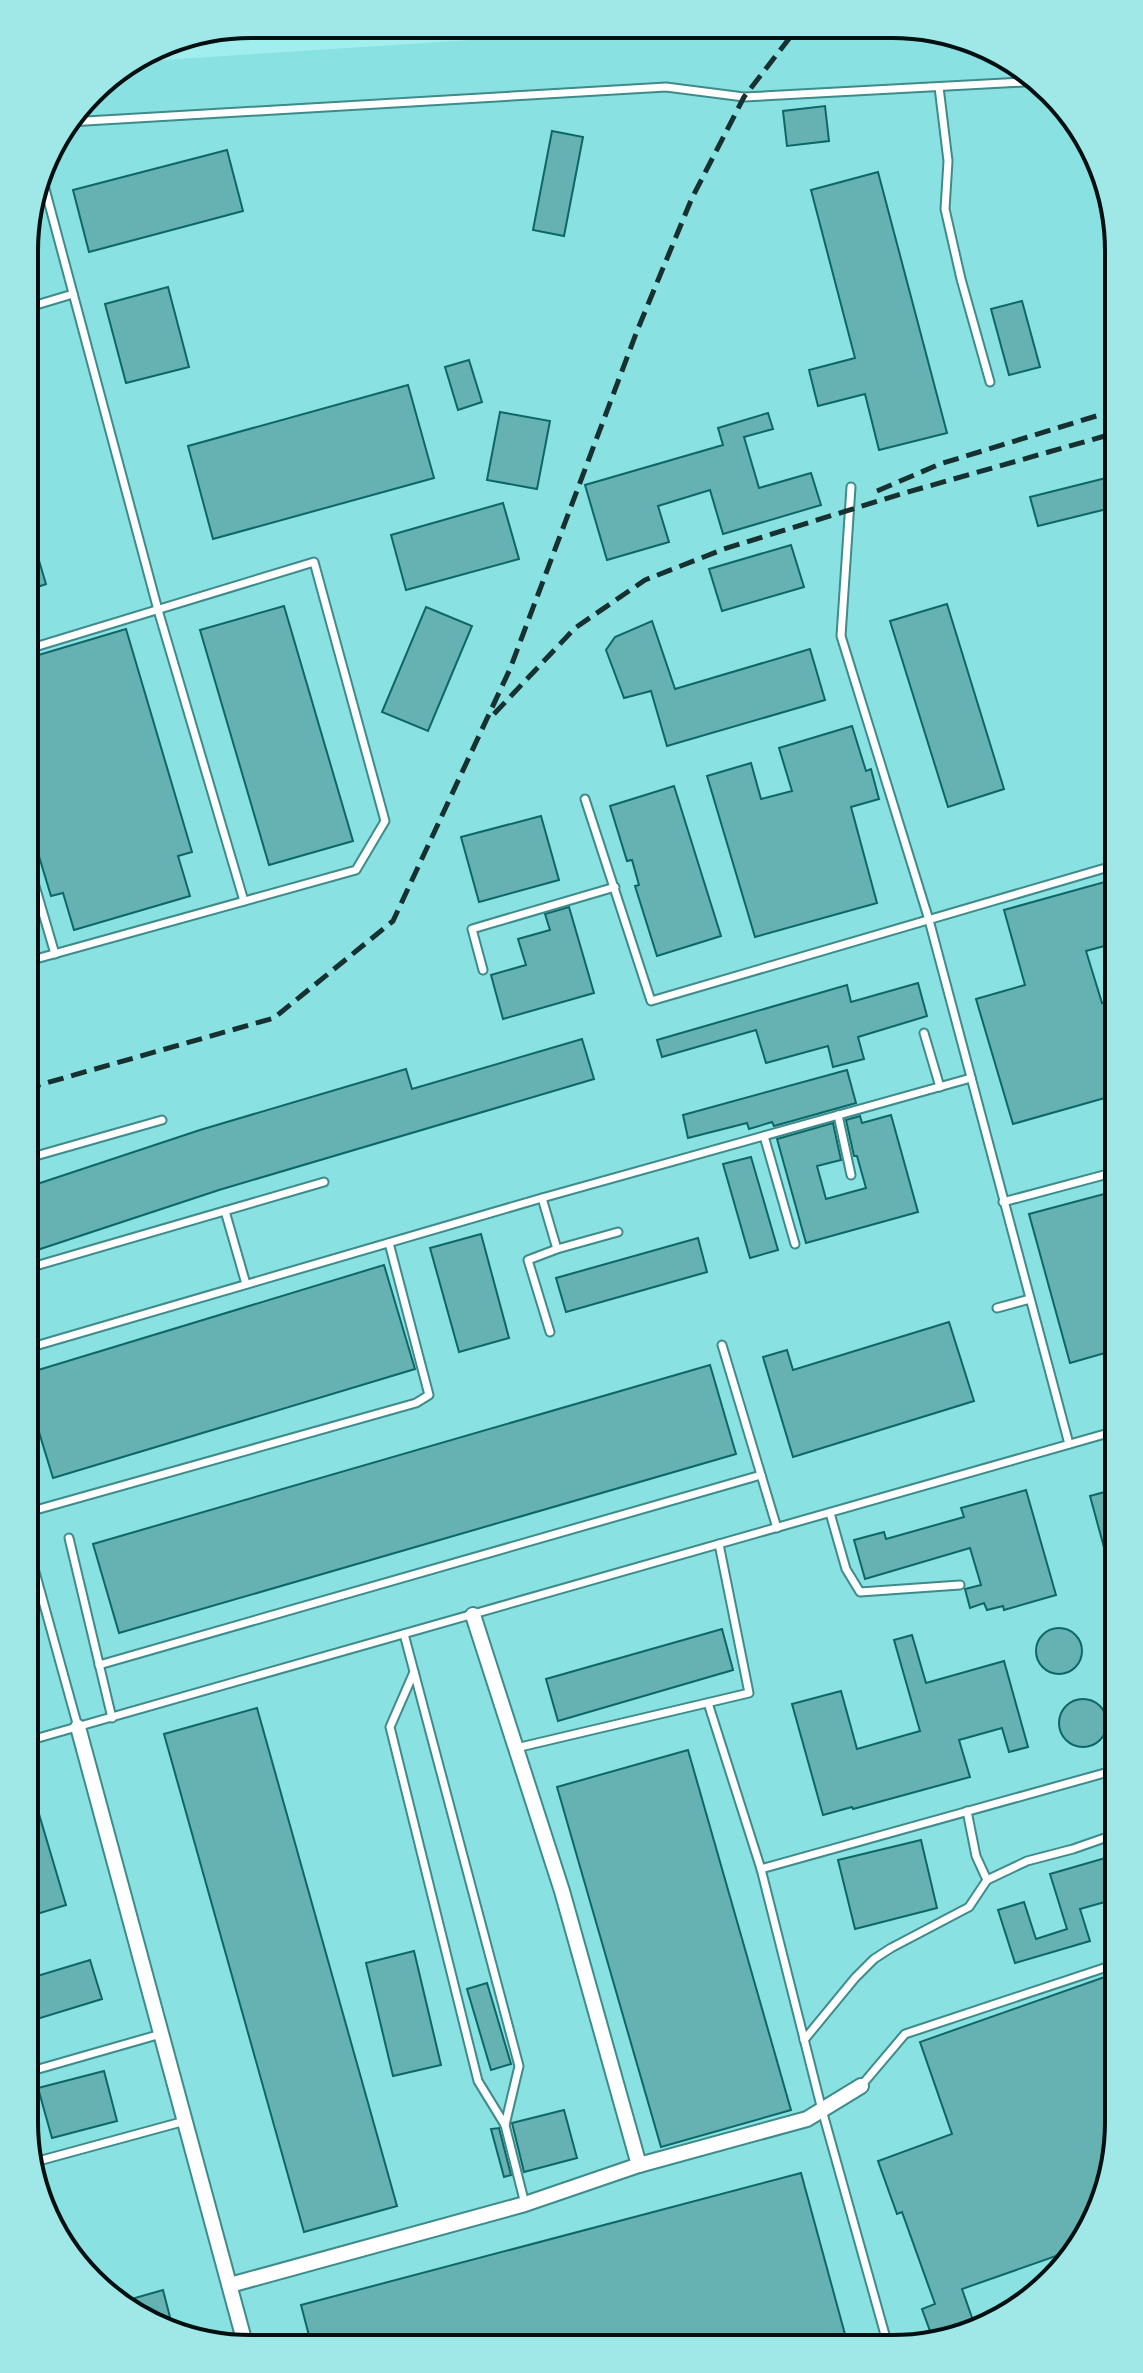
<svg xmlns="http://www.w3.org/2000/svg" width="1143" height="2373" viewBox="0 0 1143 2373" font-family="'Nunito Sans',sans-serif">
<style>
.built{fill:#89e1e1}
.building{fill:#66b2b2;stroke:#0e6767;stroke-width:2}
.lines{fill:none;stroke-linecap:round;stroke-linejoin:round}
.lane-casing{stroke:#3d8b8a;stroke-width:11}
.street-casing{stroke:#3d8b8a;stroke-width:18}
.lane{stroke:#fff;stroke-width:7}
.street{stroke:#fff;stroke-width:14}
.rail{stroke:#173030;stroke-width:5;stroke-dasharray:16 8;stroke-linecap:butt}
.rim{fill:none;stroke:#001010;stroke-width:4}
</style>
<rect width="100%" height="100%" fill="#a0eeed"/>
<polygon class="built" points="670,27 936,28 1041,80 1107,179 1119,251 1118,2137 1072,2260 964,2337 892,2349 221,2347 102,2293 36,2194 24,2122 26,222 48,150 101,81 131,62"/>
<g class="building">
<polygon points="825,106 829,141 787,146 783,111"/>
<polygon points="552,131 583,137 564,236 533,230"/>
<polygon points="227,150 243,211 89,252 73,190"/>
<polygon points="878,172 947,433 879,450 865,394 818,406 809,370 855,358 811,190"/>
<polygon points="168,287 189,367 126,383 105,304"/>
<polygon points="1022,301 1040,367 1009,375 991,309"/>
<polygon points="469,360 482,402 458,410 445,367"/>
<polygon points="408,385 434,478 213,539 188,446"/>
<polygon points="500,412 550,421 537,489 487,480"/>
<polygon points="768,413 773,429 744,437 759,488 811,473 821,505 723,534 710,490 658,506 669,542 607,560 585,485 723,445 718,428"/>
<polygon points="1114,476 1119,496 1119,506 1038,526 1030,497"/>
<polygon points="503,503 519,559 406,590 391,535"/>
<polygon points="29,527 46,584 26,591 26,528"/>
<polygon points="791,545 804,587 722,611 709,569"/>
<polygon points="947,604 1004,789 948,807 890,621"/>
<polygon points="284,606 353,841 269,865 200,630"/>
<polygon points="426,607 472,626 428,731 382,712"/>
<polygon points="652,621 675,689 810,649 825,700 667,746 651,691 624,698 606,650 615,637"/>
<polygon points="126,629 192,852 178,856 190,896 74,930 63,893 51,896 25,810 25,659"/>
<polygon points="852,726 866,771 871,769 879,799 851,807 877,903 755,937 707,776 751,763 761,799 792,791 779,748"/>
<polygon points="674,786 721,936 657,956 635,886 639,885 632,860 627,861 610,806"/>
<polygon points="541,816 559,880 479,902 461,837"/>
<polygon points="1119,878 1119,942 1086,951 1102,1003 1119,998 1119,1094 1013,1124 976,999 1025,985 1004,910"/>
<polygon points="569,907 594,993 503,1019 491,975 526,965 518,939 550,930 545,914"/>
<polygon points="918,983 927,1016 858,1037 864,1059 833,1067 828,1046 766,1063 756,1030 662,1057 657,1040 847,985 851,1002"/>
<polygon points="582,1039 594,1079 219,1190 25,1254 25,1188 200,1130 406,1069 412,1089"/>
<polygon points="847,1070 856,1103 774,1126 772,1122 749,1129 747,1123 688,1138 683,1115"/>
<polygon points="891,1115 918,1212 806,1243 777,1139 833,1123 841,1160 817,1166 826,1199 866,1188 857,1156 854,1156 846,1120 860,1116 862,1123"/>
<polygon points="751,1157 778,1250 750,1258 723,1164"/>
<polygon points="1119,1190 1119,1349 1070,1363 1029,1214"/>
<polygon points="481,1234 509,1338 459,1352 430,1248"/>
<polygon points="698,1238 707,1272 566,1312 556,1278"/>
<polygon points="384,1265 415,1369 53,1478 25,1386 25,1374"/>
<polygon points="949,1322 974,1401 793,1457 763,1357 787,1350 793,1370"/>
<polygon points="710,1365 736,1454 119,1633 93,1544"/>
<polygon points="1119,1488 1119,1583 1114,1584 1090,1496"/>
<polygon points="1026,1490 1056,1595 1004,1610 1003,1606 987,1610 984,1603 970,1608 965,1589 981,1585 970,1548 865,1579 854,1540 884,1532 886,1539 964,1517 961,1508"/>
<circle cx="1059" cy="1651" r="23"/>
<polygon points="722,1629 733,1670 558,1721 546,1679"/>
<polygon points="912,1635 926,1683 1004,1661 1028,1747 1009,1752 1002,1728 959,1740 970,1777 853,1809 852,1807 823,1815 792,1704 841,1691 857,1749 920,1731 894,1640"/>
<circle cx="1083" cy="1723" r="24"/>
<polygon points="257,1708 397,2206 304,2232 164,1734"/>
<polygon points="688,1750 791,2110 661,2147 557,1787"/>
<polygon points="24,1777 28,1777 66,1905 24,1918"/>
<polygon points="921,1840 937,1908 855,1929 838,1860"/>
<polygon points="1119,1854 1119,1898 1080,1909 1090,1941 1015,1963 998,1910 1024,1902 1036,1939 1067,1929 1050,1874"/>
<polygon points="414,1951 441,2065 393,2076 366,1963"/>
<polygon points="90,1960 102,1999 24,2023 24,1980"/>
<polygon points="1119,1972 1118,2137 1076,2249 962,2289 976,2329 964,2337 934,2342 922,2309 935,2304 902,2212 897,2214 878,2161 952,2134 920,2042"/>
<polygon points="487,1983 511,2064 491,2070 467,1989"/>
<polygon points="104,2071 117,2121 52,2138 38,2088"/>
<polygon points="564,2110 577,2158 524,2172 512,2123"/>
<polygon points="499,2128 511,2175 504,2177 491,2129"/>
<polygon points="801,2173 849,2349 312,2347 301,2305"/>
<polygon points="163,2290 172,2325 121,2302"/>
</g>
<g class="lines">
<g class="lane-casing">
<g id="lane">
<polyline points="939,87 948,161 945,209 961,279 990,382"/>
<polyline points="69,122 666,87 744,97 1042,81"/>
<polyline points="41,174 158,610 244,901"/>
<polyline points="26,308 73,294"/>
<polyline points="851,487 841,636 929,920 1069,1444"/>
<polyline points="585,799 651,1001 1119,864"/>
<polyline points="25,852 55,954"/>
<polyline points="25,962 356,870 385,821 314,562 25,650"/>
<polyline points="483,970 472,929 615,887"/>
<polyline points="924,1033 940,1087"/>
<polyline points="838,1115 851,1175"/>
<polyline points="764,1136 795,1244"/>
<polyline points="25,1159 162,1120"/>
<polyline points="542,1198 557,1249"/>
<polyline points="1003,1202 1119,1171"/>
<polyline points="225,1211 246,1284"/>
<polyline points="25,1269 324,1182"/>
<polyline points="997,1308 1030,1299"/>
<polyline points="550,1332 528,1260 557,1249 618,1232"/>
<polyline points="722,1345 777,1528"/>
<polyline points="25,1349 542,1198 971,1078"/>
<polyline points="25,1513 416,1403 429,1395 389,1243"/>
<polyline points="830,1513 846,1569 860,1592 960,1585"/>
<polyline points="25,1536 78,1727"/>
<polyline points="69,1538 112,1718"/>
<polyline points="404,1634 519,2066 505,2125"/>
<polyline points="1119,1637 1119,1636"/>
<polyline points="99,1665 761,1475"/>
<polyline points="414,1672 390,1727 478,2081 505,2125 525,2204"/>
<polyline points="708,1703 761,1869 822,2110 889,2349"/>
<polyline points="24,1742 1119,1430"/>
<polyline points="516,1748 749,1693 719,1544"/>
<polyline points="967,1811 976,1856 987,1880"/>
<polyline points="761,1869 1119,1769"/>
<polyline points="804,2040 855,1978 874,1959 891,1948 969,1907 987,1880 1027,1861 1073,1849 1116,1834"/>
<polyline points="28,2072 161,2034"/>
<polyline points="861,2086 905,2034 1119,1963"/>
<polyline points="31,2163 185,2121"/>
</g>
</g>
<g class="street-casing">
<g id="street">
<polyline points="473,1615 562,1891 639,2165"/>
<polyline points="78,1727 246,2347"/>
<polyline points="230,2285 525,2204 639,2165 807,2119 861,2086"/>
</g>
</g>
<use href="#lane" class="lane"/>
<use href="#street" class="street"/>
<g class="rail">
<polyline points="877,491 940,464 1119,409"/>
<polyline points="494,714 575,628 645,580 724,549 901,494 1119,432"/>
<polyline points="25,1089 274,1018 393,921 510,669 637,331 692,198 744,97 798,27"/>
</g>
</g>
<path d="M0 0H1143V2373H0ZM251 38H892A213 213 0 0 1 1105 251V2122A213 213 0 0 1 892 2335H251A213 213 0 0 1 38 2122V251A213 213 0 0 1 251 38Z" fill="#9fe8e7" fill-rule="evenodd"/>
<path class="rim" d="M251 38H892A213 213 0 0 1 1105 251V2122A213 213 0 0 1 892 2335H251A213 213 0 0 1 38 2122V251A213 213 0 0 1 251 38Z"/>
</svg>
